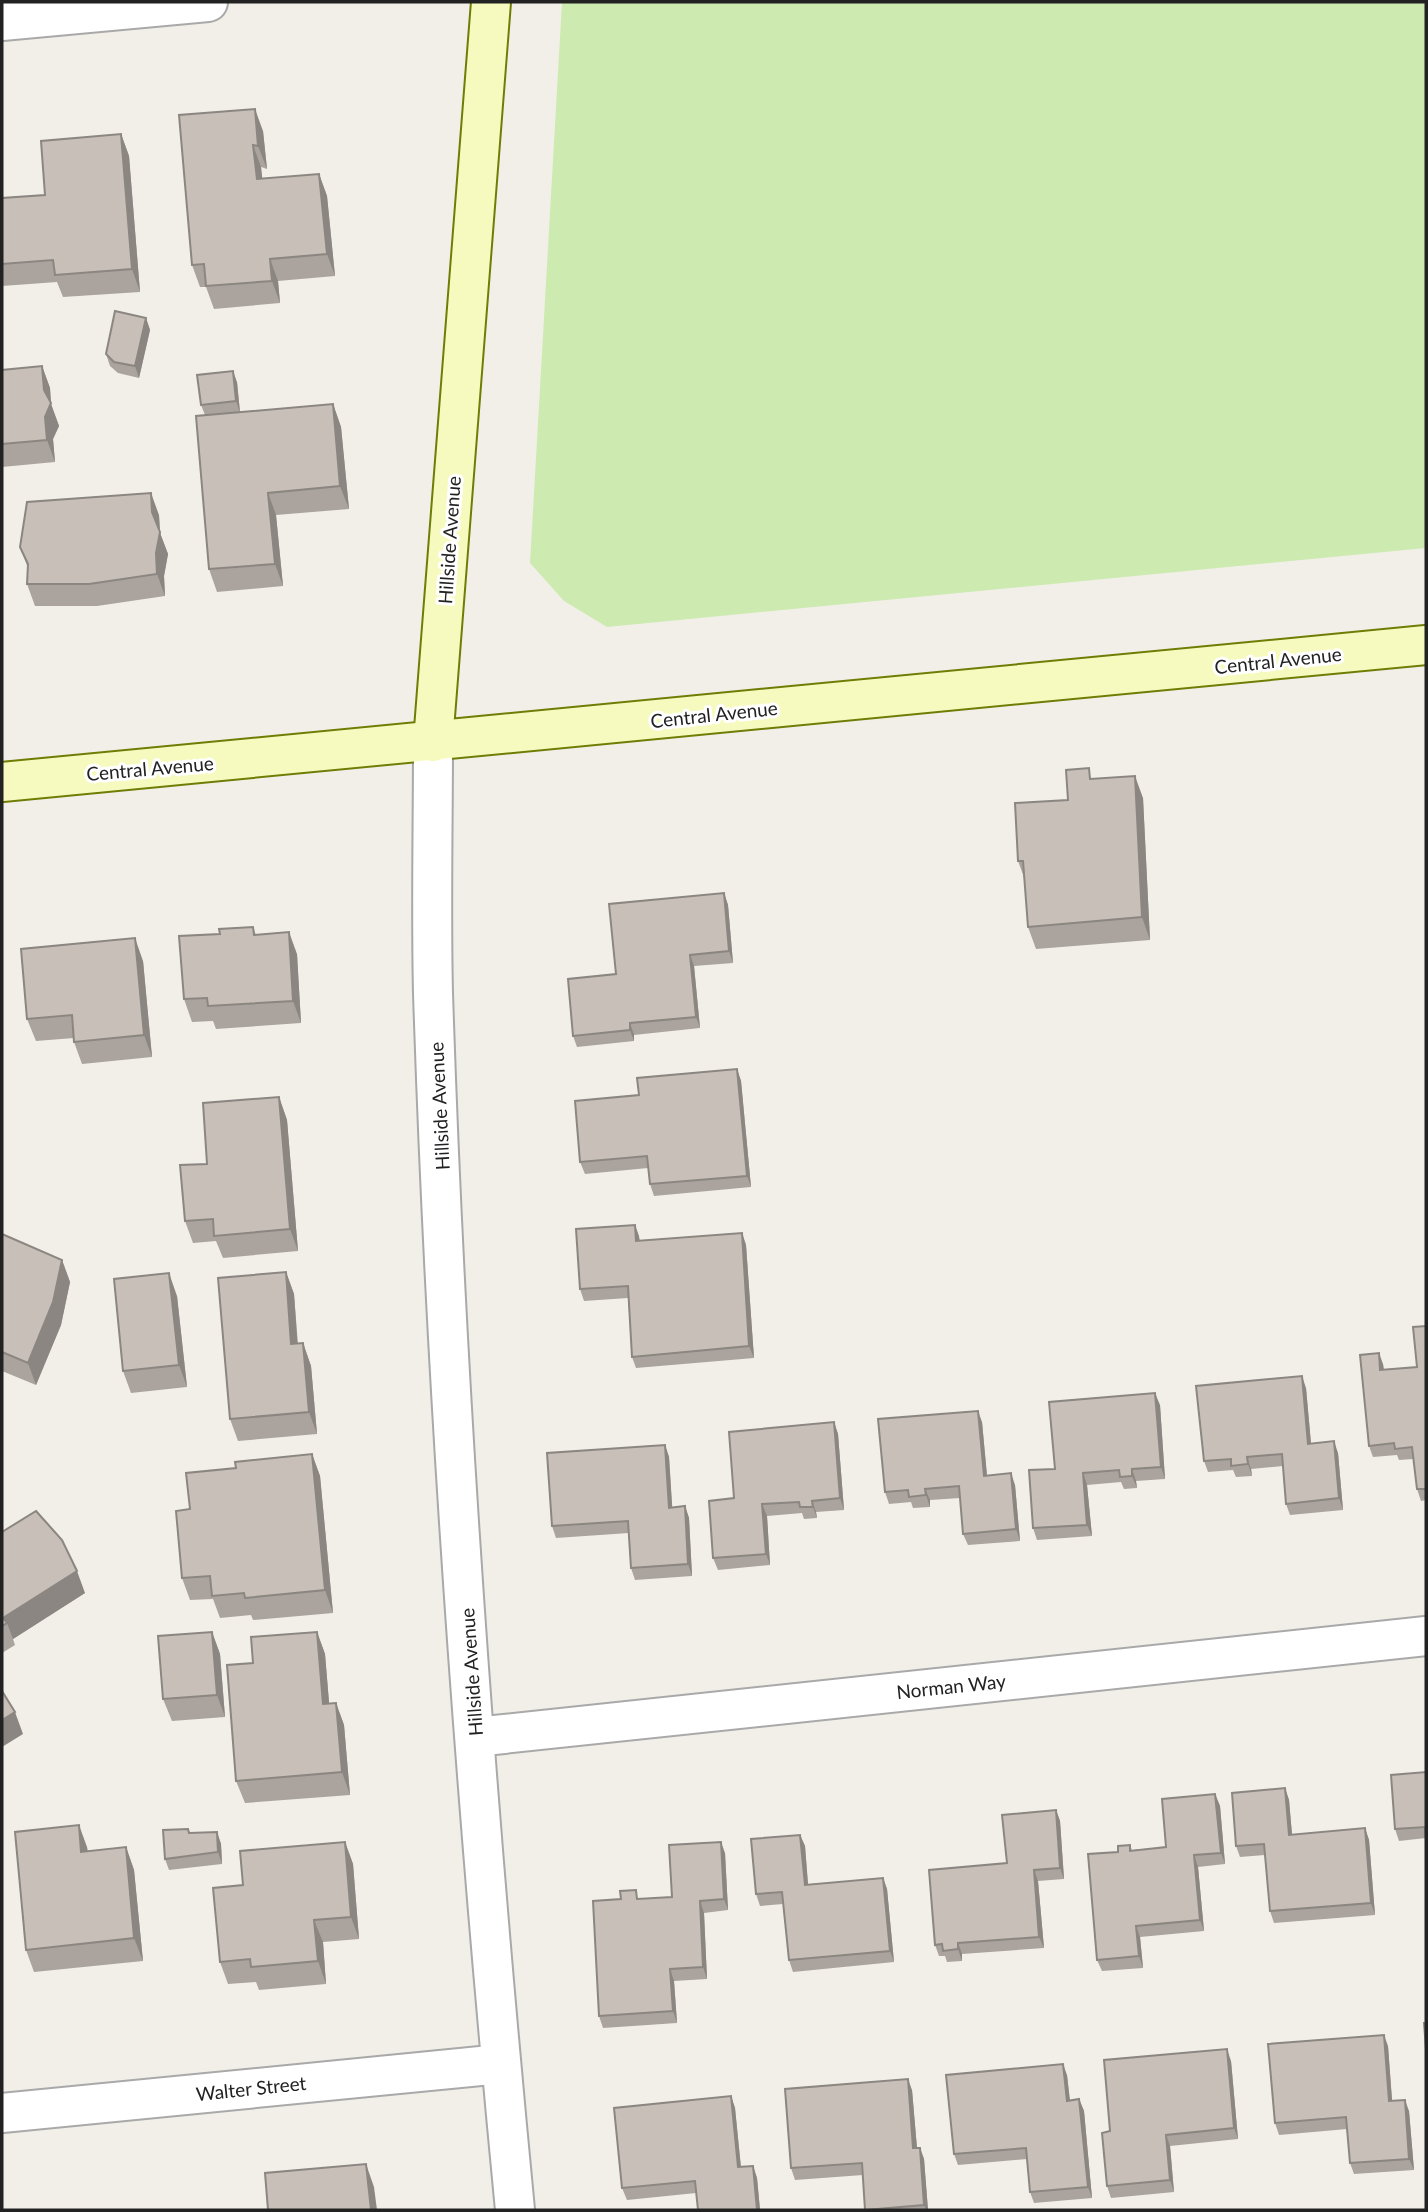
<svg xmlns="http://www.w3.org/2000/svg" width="1428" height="2212" viewBox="0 0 1428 2212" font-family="Lato,sans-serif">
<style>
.grass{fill:#cdebb0}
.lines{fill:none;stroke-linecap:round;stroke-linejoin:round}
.street-casing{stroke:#a9a9a9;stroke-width:42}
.secondary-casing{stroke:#707d05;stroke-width:42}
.street{stroke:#fff;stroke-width:38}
.secondary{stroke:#f7fabf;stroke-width:38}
.wall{fill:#aba49e}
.shaded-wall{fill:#8b8681}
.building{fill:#c7bfb8;stroke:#8b8681;stroke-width:2}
.labels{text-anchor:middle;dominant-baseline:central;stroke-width:6;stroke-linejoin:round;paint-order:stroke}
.street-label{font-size:19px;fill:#222;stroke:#fff}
</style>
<rect width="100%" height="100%" fill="#f2efe9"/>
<polygon class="grass" points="562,2 1426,2 1426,548 607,627 564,601 530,563"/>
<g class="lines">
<g class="street-casing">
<g id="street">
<polyline points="2,21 208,2"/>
<path d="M 433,742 C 433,825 431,910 433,993 C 446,1399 476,1806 515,2210"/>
<polyline points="475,1737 1426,1636"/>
<polyline points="2,2113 501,2064"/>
</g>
</g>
<g class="secondary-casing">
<g id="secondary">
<polyline points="433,742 491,2"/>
<polyline points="2,782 1426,645"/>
</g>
</g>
<use href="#street" class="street"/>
<use href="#secondary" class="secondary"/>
</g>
<g class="wall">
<polygon points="179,115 263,131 267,169 261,167 262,179 319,174 327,196 335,276 278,281 280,303 214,309 206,287 200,287 192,265"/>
<polygon points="121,134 129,156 140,292 63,297 57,282 2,286 2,198 45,195"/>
<polygon points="146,318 150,330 139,378 118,373 110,366 106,354"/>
<polygon points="42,366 50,388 51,404 59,426 53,439 55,462 2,467 2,370"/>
<polygon points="237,382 240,412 333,404 341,427 349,509 276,515 283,586 217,592 209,569 205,415 201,405"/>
<polygon points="159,515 160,533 168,554 164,576 165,596 97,606 35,606 27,584 28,568 20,547"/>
<polygon points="1092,778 1143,798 1150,940 1036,949 1028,927 1025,880 1018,861 1068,800"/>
<polygon points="724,893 728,905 733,963 694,966 700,1028 634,1035 634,1041 577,1047 573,1036 616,974"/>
<polygon points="253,927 256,935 297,954 301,1023 216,1029 213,1021 192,1022 184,999 220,934"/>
<polygon points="143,961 152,1057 82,1064 74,1042 74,1038 36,1041 27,1019"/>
<polygon points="737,1069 741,1081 751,1187 654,1196 650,1184 648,1168 585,1174 580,1162 639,1095"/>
<polygon points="279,1097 287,1120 298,1251 223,1258 216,1241 193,1243 185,1221 207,1164"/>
<polygon points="635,1225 640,1241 742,1233 746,1245 754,1358 636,1368 632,1357 628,1298 584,1301 580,1289"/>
<polygon points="2,1234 62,1260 70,1282 61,1325 36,1385 2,1371"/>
<polygon points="286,1272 294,1294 298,1344 303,1343 311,1366 317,1434 238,1441 230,1419"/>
<polygon points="177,1296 187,1387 131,1393 123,1371"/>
<polygon points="1426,1326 1426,1500 1421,1501 1417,1489 1413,1459 1399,1460 1397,1455 1373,1457 1369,1446 1383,1364 1384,1370 1417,1367"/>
<polygon points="1306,1388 1311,1443 1338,1453 1343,1510 1290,1515 1286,1504 1283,1466 1251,1469 1252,1476 1236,1477 1233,1470 1208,1472 1204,1461"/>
<polygon points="1160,1405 1165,1479 1136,1481 1137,1488 1124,1489 1121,1482 1087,1485 1092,1536 1037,1540 1033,1528 1055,1469"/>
<polygon points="834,1422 838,1434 844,1510 816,1512 817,1518 804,1519 802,1513 767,1516 770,1565 718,1570 713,1558 734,1498"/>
<polygon points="982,1422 987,1475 1015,1485 1020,1541 968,1545 963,1534 960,1498 930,1500 930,1507 913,1508 911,1502 889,1504 885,1492"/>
<polygon points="665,1445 669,1457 672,1507 685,1506 689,1518 692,1576 635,1580 631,1568 629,1533 556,1538 552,1526"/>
<polygon points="312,1454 320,1476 333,1613 253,1620 251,1615 220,1618 213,1599 190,1600 182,1578 190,1509 236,1468"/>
<polygon points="2,1532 85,1593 13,1639 15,1645 2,1653"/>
<polygon points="212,1632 220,1654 225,1717 172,1721 163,1699"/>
<polygon points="317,1632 325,1654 329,1703 336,1703 344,1725 350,1795 245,1803 236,1781 253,1663"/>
<polygon points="1426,1772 1426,1838 1399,1841 1395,1829"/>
<polygon points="1285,1788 1289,1800 1292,1835 1365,1828 1369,1840 1375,1915 1274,1923 1270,1911 1265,1855 1240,1857 1236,1846"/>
<polygon points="1215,1794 1220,1806 1225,1864 1198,1867 1204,1931 1140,1937 1143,1968 1102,1971 1097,1960 1118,1852 1130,1845 1132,1850 1166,1847"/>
<polygon points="1056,1810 1060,1821 1064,1879 1038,1881 1044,1948 962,1954 962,1961 947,1962 945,1956 939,1956 935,1945 1007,1863"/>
<polygon points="188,1829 190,1833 217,1832 221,1844 222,1864 169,1870 165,1859"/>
<polygon points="800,1835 805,1846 808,1885 883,1878 887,1889 894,1962 793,1972 789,1960 783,1904 760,1906 756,1894"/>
<polygon points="345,1842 353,1864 359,1939 323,1942 326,1984 259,1990 256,1982 228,1984 220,1962 243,1885"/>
<polygon points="87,1847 88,1852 126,1847 134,1870 143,1961 34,1972 26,1950"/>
<polygon points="725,1853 728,1910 704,1913 707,1979 674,1981 677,2023 603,2028 599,2016 672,1897"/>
<polygon points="1388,2046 1392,2101 1409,2111 1414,2170 1354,2174 1350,2163 1347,2129 1279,2135 1275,2123"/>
<polygon points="1231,2061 1238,2139 1170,2146 1174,2192 1111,2198 1107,2186 1110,2131"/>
<polygon points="1067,2075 1070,2100 1079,2099 1084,2111 1092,2198 1034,2203 1030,2192 1027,2159 958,2165 954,2154"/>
<polygon points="912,2090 917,2148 920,2148 924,2159 928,2210 865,2210 863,2175 795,2180 791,2168"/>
<polygon points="731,2096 735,2108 741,2167 753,2166 757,2178 760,2210 698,2210 696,2193 627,2200 622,2188"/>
</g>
<g class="shaded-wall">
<polygon points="255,109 263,131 267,169 258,146"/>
<polygon points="121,134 129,156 140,292 132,269"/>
<polygon points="253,145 261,167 265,202 257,179"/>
<polygon points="319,174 327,196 335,276 327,254"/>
<polygon points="270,259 278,281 280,303 272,281"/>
<polygon points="146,318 150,330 139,378 135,366"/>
<polygon points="42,366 50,388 51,404 59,426 53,439 55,462 47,440"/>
<polygon points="233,371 237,382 240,413 236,401"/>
<polygon points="333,404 341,427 349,509 340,486"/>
<polygon points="151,493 159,515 160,533 168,554 164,576 165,596 157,574"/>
<polygon points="268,493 276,515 283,586 275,564"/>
<polygon points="1135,776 1143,798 1150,940 1142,917"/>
<polygon points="724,893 728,905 733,963 729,951"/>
<polygon points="289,932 297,954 301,1023 293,1001"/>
<polygon points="135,938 143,961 152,1057 144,1035"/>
<polygon points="690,955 694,966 700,1028 696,1017"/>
<polygon points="630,1023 634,1035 634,1041 630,1030"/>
<polygon points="737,1069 741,1081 751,1187 747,1176"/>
<polygon points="279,1097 287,1120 298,1251 290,1229"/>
<polygon points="635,1225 639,1236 641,1252 636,1241"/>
<polygon points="742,1233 746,1245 754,1358 749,1346"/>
<polygon points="62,1260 70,1282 61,1325 36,1385 28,1363"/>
<polygon points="286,1272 294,1294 299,1367 291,1344"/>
<polygon points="169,1273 177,1296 187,1387 179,1365"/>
<polygon points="303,1343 311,1366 317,1434 309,1412"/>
<polygon points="1379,1353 1383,1364 1385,1382 1380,1370"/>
<polygon points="1302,1376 1306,1388 1312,1455 1308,1444"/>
<polygon points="1155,1393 1160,1405 1165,1479 1161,1467"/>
<polygon points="978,1411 982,1422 988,1487 984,1476"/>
<polygon points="834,1422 838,1434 844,1510 840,1498"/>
<polygon points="1334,1441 1338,1453 1343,1510 1339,1498"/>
<polygon points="665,1445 669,1457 673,1519 669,1508"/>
<polygon points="312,1454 320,1476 333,1613 325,1590"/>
<polygon points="1247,1457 1251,1469 1252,1476 1248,1464"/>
<polygon points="1132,1469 1136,1481 1137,1488 1132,1476"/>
<polygon points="1011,1473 1015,1485 1020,1541 1016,1529"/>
<polygon points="1083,1473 1087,1485 1092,1536 1087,1525"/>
<polygon points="925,1489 930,1500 930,1507 926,1495"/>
<polygon points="812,1501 816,1512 817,1518 813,1507"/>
<polygon points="762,1504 767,1516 770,1565 766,1554"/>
<polygon points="685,1506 689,1518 692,1576 688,1564"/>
<polygon points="77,1571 85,1593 13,1639 7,1623 3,1618"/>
<polygon points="212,1632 220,1654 225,1717 217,1695"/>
<polygon points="317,1632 325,1654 331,1726 323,1704"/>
<polygon points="336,1703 344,1725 350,1795 342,1772"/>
<polygon points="15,1712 23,1734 2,1747 2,1720"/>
<polygon points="1285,1788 1289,1800 1293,1846 1289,1835"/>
<polygon points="1215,1794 1220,1806 1225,1864 1221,1853"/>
<polygon points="1056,1810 1060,1821 1064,1879 1060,1868"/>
<polygon points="79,1825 87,1847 90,1875 81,1852"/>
<polygon points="1365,1828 1369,1840 1375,1915 1371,1903"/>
<polygon points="217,1832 221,1844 222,1864 218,1852"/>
<polygon points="800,1835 805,1846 809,1897 805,1885"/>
<polygon points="345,1842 353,1864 359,1939 351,1917"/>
<polygon points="721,1842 725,1853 728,1910 724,1899"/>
<polygon points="126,1847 134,1870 143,1961 134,1938"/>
<polygon points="1194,1855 1198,1867 1204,1931 1200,1920"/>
<polygon points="1034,1870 1038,1881 1044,1948 1039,1937"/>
<polygon points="883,1878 887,1889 894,1962 890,1951"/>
<polygon points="700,1901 704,1913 707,1979 703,1967"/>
<polygon points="314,1920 323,1942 326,1984 318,1961"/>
<polygon points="1136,1926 1140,1937 1143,1968 1139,1956"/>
<polygon points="958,1943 962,1954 962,1961 958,1949"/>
<polygon points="670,1969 674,1981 677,2023 673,2011"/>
<polygon points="1384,2035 1388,2046 1393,2113 1389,2101"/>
<polygon points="1227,2049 1231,2061 1238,2139 1234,2128"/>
<polygon points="1063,2064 1067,2075 1071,2112 1067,2101"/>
<polygon points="908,2079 912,2090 918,2160 913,2148"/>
<polygon points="731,2096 735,2108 742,2179 738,2167"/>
<polygon points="1079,2099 1084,2111 1092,2198 1088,2187"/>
<polygon points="1405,2100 1409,2111 1414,2170 1409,2159"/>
<polygon points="1166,2135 1170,2146 1174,2192 1170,2180"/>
<polygon points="920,2148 924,2159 928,2210 926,2210 924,2205"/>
<polygon points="366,2164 374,2187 377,2210 371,2210"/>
<polygon points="753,2166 757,2178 760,2210 757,2210"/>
</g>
<g class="building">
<polygon points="255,109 258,146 253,145 257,179 319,174 327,254 270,259 272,281 206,286 204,264 192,265 179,115"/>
<polygon points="121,134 132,269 55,275 53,260 2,264 2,198 45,195 41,141"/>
<polygon points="115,311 146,318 135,366 114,362 106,354"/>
<polygon points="42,366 44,390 51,403 45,417 47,440 2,444 2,370"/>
<polygon points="233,371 236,401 201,405 197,375"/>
<polygon points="333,404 340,486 268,493 275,564 209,569 196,416"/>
<polygon points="151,493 152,512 160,532 156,553 157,574 89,584 27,584 28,564 20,547 27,502"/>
<polygon points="1089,768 1090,779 1135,776 1142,917 1028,927 1023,861 1018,861 1015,803 1068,800 1066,770"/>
<polygon points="724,893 729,951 690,955 696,1017 630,1023 630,1030 573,1036 568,979 616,974 609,904"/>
<polygon points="253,927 254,935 289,932 293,1001 208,1006 207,998 184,999 179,936 220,934 219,929"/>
<polygon points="135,938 144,1035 74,1042 72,1015 27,1019 21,949"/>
<polygon points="737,1069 747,1176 650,1184 647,1156 580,1162 575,1101 639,1095 637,1078"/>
<polygon points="279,1097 290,1229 214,1236 213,1219 185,1221 180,1165 207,1164 203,1103"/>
<polygon points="635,1225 636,1241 742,1233 749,1346 632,1357 628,1286 580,1289 576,1229"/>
<polygon points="2,1234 62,1260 53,1302 28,1363 2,1352"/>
<polygon points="286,1272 291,1344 303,1343 309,1412 230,1419 218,1278"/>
<polygon points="169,1273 179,1365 123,1371 114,1279"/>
<polygon points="1426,1326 1426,1489 1417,1489 1412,1447 1395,1449 1394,1443 1369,1446 1360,1355 1379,1353 1380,1370 1417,1367 1413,1327"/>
<polygon points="1302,1376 1308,1444 1334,1441 1339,1498 1286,1504 1282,1454 1247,1457 1248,1464 1231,1466 1231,1459 1204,1461 1196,1386"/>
<polygon points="1155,1393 1161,1467 1132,1469 1132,1476 1120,1477 1119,1470 1083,1473 1087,1525 1033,1528 1029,1470 1055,1469 1049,1402"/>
<polygon points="978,1411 984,1476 1011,1473 1016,1529 963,1534 959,1486 925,1489 926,1495 909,1497 908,1490 885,1492 878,1419"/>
<polygon points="834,1422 840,1498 812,1501 813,1507 800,1507 799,1502 762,1504 766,1554 713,1558 709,1501 734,1498 729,1432"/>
<polygon points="665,1445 669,1508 685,1506 688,1564 631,1568 628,1521 552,1526 547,1453"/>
<polygon points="312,1454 325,1590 245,1598 244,1593 212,1596 210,1576 182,1578 176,1511 190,1509 186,1473 236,1468 235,1462"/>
<polygon points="36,1511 62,1540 77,1571 3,1618 7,1623 2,1626 2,1532"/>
<polygon points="212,1632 217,1695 163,1699 158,1636"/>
<polygon points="317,1632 323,1704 336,1703 342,1772 236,1781 227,1665 253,1663 251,1637"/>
<polygon points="2,1691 15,1712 2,1720"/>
<polygon points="1426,1772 1426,1842 1425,1827 1395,1829 1391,1775"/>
<polygon points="1285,1788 1289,1835 1365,1828 1371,1903 1270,1911 1264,1844 1236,1846 1232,1793"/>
<polygon points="1215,1794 1221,1853 1194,1855 1200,1920 1136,1926 1139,1956 1097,1960 1088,1854 1118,1852 1118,1846 1130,1845 1130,1851 1166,1847 1162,1799"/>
<polygon points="1056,1810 1060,1868 1034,1870 1039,1937 958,1943 958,1949 943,1951 942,1944 935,1945 929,1870 1007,1863 1002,1815"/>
<polygon points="79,1825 81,1852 126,1847 134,1938 26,1950 15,1832"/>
<polygon points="188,1829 189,1833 217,1832 218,1852 165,1859 163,1830"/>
<polygon points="800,1835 805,1885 883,1878 890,1951 789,1960 782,1892 756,1894 751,1839"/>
<polygon points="345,1842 351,1917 314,1920 318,1961 251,1967 250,1959 220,1962 213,1888 243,1885 240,1851"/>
<polygon points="721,1842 724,1899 700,1901 703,1967 670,1969 673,2011 599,2016 593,1901 621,1899 620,1891 636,1890 637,1899 672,1897 669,1845"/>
<polygon points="1424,2023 1426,2023 1426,2049"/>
<polygon points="1384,2035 1389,2101 1405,2100 1409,2159 1350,2163 1346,2117 1275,2123 1268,2044"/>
<polygon points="1227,2049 1234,2128 1166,2135 1170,2180 1107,2186 1102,2133 1110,2131 1104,2060"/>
<polygon points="1063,2064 1067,2101 1079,2099 1088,2187 1030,2192 1026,2148 954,2154 946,2075"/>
<polygon points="908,2079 913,2148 920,2148 924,2205 865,2210 862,2163 791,2168 785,2089"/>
<polygon points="731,2096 738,2167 753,2166 757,2210 698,2210 695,2181 622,2188 614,2108"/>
<polygon points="366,2164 371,2210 268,2210 265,2173"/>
</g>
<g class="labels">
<g class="street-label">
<text transform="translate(449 540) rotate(-86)">Hillside Avenue</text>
<text transform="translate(1278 660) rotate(-6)">Central Avenue</text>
<text transform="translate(714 714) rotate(-6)">Central Avenue</text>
<text transform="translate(150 768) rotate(-5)">Central Avenue</text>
<text transform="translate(439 1106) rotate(-93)">Hillside Avenue</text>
<text transform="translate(471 1672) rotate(-94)">Hillside Avenue</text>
<text transform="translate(951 1686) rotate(-6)">Norman Way</text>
<text transform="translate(251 2088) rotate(-6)">Walter Street</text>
</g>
</g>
<rect width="1428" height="2212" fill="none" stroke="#222222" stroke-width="7"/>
</svg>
